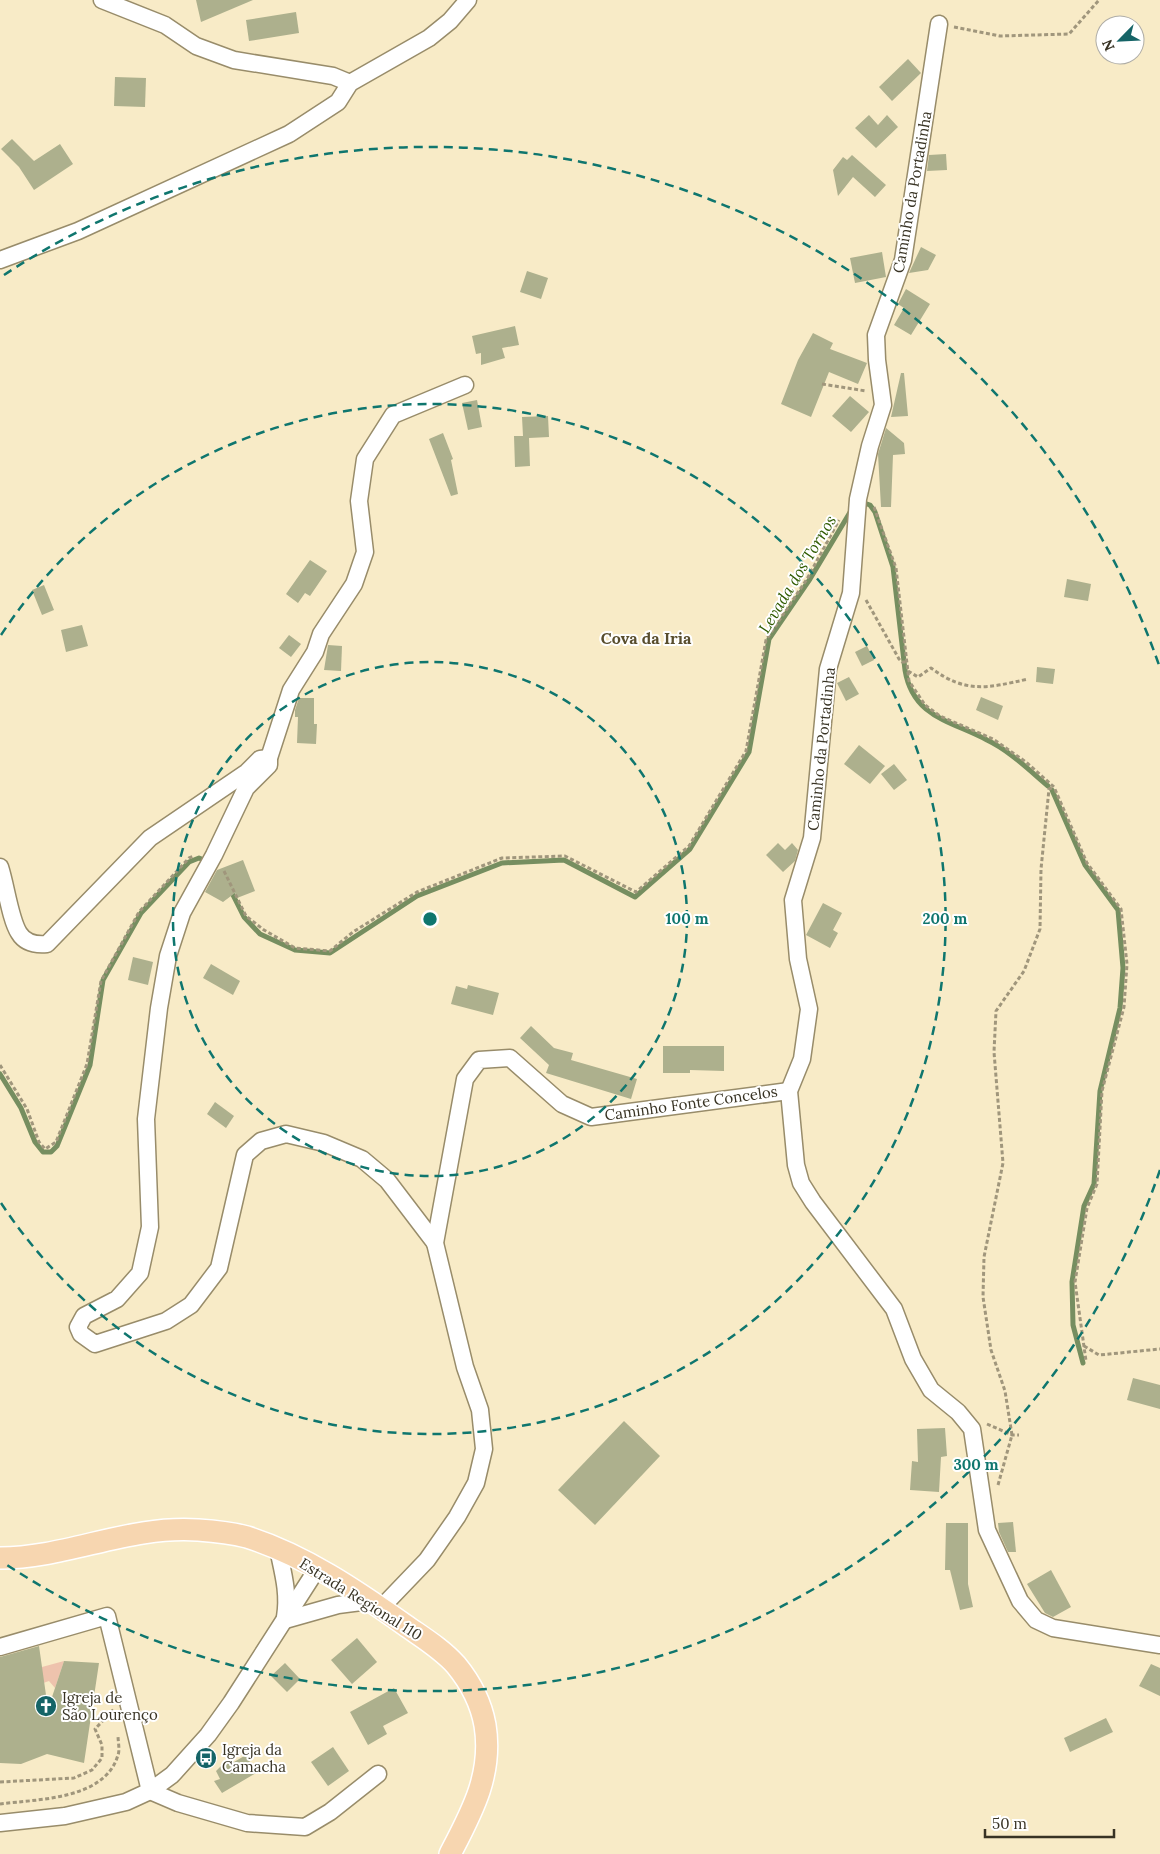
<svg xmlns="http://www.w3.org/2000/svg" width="1160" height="1854" viewBox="0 0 1160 1854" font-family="Lora,serif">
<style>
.green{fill:#eec3ad}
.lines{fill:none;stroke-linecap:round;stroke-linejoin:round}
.stream{stroke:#768e60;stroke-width:5}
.building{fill:#adb08d}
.minor-casing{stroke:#988c6a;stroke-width:19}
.major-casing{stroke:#fff;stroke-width:24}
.path{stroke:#a0967c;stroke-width:3;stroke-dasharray:4 2.5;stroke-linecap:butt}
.minor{stroke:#fff;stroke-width:16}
.major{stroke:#f7d6b0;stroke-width:21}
.ring{fill:none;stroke:#0f766e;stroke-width:2.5;stroke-dasharray:9 6}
.labels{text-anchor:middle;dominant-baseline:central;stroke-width:4;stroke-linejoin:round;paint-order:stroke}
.street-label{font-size:15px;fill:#383324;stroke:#fff}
.poi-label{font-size:15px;fill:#383324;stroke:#fff;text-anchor:start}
.water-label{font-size:16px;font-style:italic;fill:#2f5b00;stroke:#fff}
.neighbourhood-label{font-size:16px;font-weight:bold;fill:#584d2d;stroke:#fff}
.centre{fill:#0f766e;stroke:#fff;stroke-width:2.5}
.ring-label{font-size:15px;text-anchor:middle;font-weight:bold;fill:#0f766e;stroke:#fff;stroke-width:4;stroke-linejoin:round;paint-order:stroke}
</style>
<rect width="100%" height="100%" fill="#f8ebc7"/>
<polygon class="green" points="64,1661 55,1688 49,1681 23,1690 42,1667"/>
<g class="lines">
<g class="stream">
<path d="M 864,503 L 870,505 L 875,512 L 893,567 L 905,670 C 913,718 952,721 987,740 C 1010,751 1029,770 1048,786"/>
<polyline points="1052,790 1085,865 1118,910 1123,968 1120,1008 1100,1091 1094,1184 1084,1206 1072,1282 1073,1325 1083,1363"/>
<polyline points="230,889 244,917 260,934 295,950 330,953 417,896 502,863 564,860 635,897 690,849 749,752 769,639 810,579 852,509"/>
<polyline points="0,1074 21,1108 35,1142 43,1152 51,1152 57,1146 90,1065 103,980 141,913 189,862 199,858 204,860"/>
</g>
</g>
<g class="building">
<polygon points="196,0 253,0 201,22"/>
<polygon points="296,12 299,33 249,41 246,20"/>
<polygon points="908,59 921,73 892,101 879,87"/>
<polygon points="115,77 146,78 145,107 114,106"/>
<polygon points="869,115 878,125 887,115 898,127 876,148 855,128"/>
<polygon points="12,139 34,161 60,144 73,164 34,190 19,167 1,149"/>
<polygon points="946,154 947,170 927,171 929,155"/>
<polygon points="852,155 886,185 875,197 853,177 838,196 833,170 843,157 847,160"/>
<polygon points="921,247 936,255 928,270 909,273"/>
<polygon points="882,252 886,277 855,283 850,258"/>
<polygon points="527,271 548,278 541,299 520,292"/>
<polygon points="906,289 930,304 911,335 894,325 904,308 898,304"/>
<polygon points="515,326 519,345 502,348 505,358 481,365 481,353 476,354 472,336"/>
<polygon points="813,333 833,343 830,349 867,363 858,384 829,372 811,417 781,404 798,360"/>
<polygon points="901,373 904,373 908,416 891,417"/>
<polygon points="850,396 869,412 851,432 832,416"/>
<polygon points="477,400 482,427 468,430 462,403"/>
<polygon points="548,416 549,437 529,438 530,466 515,467 514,436 523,436 522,417"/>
<polygon points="886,428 904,443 905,454 893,455 891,507 881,507 878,454"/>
<polygon points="443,433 453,459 451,460 458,494 451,496 429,439"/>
<polygon points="310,560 327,571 310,596 305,593 298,603 286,594"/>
<polygon points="1067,579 1091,584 1088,601 1064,597"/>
<polygon points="44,585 54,610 42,615 32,590"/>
<polygon points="82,625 88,646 66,652 61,630"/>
<polygon points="289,635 301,644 291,657 279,648"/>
<polygon points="328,645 342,646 341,671 324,670"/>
<polygon points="867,646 874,660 862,666 855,652"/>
<polygon points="1037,667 1055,669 1053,684 1036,682"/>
<polygon points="849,677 859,694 846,701 837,683"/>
<polygon points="981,697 1003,706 998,720 976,710"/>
<polygon points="299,698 314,698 314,724 317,724 316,744 297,743 298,717 295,717 295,710"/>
<polygon points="859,745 885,766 870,784 844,764"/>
<polygon points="894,764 907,780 894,790 881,774"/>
<polygon points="778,843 785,850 792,843 798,850 795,861 783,872 766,855"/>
<polygon points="243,860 255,891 237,898 235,893 223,902 205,892 217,870"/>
<polygon points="823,903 842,913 833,930 838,933 830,948 806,935"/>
<polygon points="133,957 153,962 148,985 128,980"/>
<polygon points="211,964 240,981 233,995 203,978"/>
<polygon points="468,985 499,993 493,1015 451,1004 456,986 467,989"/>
<polygon points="531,1026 554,1048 573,1053 571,1060 637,1079 631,1099 546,1073 549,1065 520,1038"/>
<polygon points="663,1046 724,1046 724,1071 690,1070 690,1073 663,1073"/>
<polygon points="215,1102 234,1116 226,1128 207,1114"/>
<polygon points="1133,1378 1160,1385 1160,1409 1127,1400"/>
<polygon points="624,1421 660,1456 595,1525 558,1490"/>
<polygon points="945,1428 947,1456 941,1457 939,1492 910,1490 912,1461 918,1462 917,1429"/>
<polygon points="1013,1522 1016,1552 1008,1552 999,1532 998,1523"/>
<polygon points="946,1523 968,1523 968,1584 973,1607 960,1610 950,1570 945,1570"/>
<polygon points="1051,1570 1071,1607 1053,1617 1045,1613 1027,1584"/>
<polygon points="357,1638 377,1662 352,1684 331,1660"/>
<polygon points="39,1646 48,1709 64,1661 99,1663 84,1763 47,1754 21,1764 0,1763 0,1657"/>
<polygon points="285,1663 300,1679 287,1692 271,1676"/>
<polygon points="1151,1664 1160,1668 1160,1696 1139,1686"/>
<polygon points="394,1688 408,1713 383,1726 387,1734 368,1745 350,1712"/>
<polygon points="1106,1718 1113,1732 1070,1752 1064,1738"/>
<polygon points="333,1747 349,1771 328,1786 311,1762"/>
<polygon points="246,1755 256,1773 222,1793 214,1781 220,1779 216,1771 231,1756 234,1762"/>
</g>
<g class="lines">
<g class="minor-casing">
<g id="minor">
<polyline points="102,0 165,25 196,46 234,60 333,76 350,83"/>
<polyline points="939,24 903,260 876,335 877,360 883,405 870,446 858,499 851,593 828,669 812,838 793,900 798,959 809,1009 802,1059 789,1091 796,1165 801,1183 813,1202 894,1309 913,1359 931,1390 958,1412 972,1429 987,1530 1020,1601 1036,1620 1053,1628 1160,1645"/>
<polyline points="0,260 78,231 289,134 338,102 350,83 429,38 450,21 468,0"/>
<path d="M 0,867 C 6,885 10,919 19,933 C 25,943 36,945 47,944 L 150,838 L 247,772 L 260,759 L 269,758"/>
<polyline points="435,1243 387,1180 362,1159 324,1143 286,1134 261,1141 245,1155 219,1268 191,1305 166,1321 95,1344 81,1334 78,1327 84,1316 117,1299 140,1273 150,1227 146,1119 159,1008 168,956 182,913 214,855 246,788 269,765 269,758 291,690 315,652 321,634 354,584 365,552 359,501 365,459 393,415 465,385"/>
<path d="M 278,1549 C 283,1573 289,1593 285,1617"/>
<polyline points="381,1608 427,1560 457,1517 476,1483 484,1449 480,1410 465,1367 435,1243 465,1079 479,1060 510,1058 562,1104 591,1117 789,1091"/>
<polyline points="285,1620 338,1605 369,1601"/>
<polyline points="0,1647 107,1616 150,1791"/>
<polyline points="150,1791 178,1803 247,1823 305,1827 330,1812 378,1774"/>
<polyline points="0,1823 65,1816 126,1802 150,1791 172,1775 208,1735 231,1703 317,1569"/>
</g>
</g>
<g class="major-casing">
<path id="major" d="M 0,1558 C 67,1558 129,1525 198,1530 C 213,1531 232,1533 247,1537 C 304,1555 357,1591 405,1625 C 422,1637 442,1649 456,1665 C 470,1682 481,1703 485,1725 C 493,1774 472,1812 450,1854"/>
</g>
<g class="path">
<polyline points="954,27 1000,36 1069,34 1099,0"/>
<polyline points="822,384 866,391"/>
<polyline points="874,507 896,568 909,681 925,705 940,716 993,739 1026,762 1054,787 1087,863 1121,909 1127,964 1124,1007 1102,1091 1097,1184 1087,1208 1075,1282 1086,1361"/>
<polyline points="866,600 899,659 902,662 907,662"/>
<path d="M 908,671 L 918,677 L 931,668 C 966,694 988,688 1028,679"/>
<polyline points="224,871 246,916 264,930 295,948 330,951 353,932 417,892 502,858 565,856 636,892 689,846 746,751 766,640 807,579 839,520"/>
<polyline points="0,1065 27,1109 39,1142 45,1149 56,1142 87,1064 101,981 139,912 189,858 194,856"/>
<polyline points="1084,1346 1099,1355 1160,1349"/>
<polyline points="987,1424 1012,1435 1019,1435"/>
<polyline points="998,1485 1012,1435 1005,1391 991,1350 983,1297 984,1257 1003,1163 994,1052 996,1011 1024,971 1040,929 1041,869 1049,789 1054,787"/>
<polyline points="0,1782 74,1778 92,1770 102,1758 102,1745 95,1729 114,1709"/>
<path d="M 0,1804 C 38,1799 105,1800 118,1755 C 120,1750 118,1741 118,1736"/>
</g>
<use href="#minor" class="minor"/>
<use href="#major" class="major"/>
</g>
<g class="ring">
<circle cx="430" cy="919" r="257"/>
<path d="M1 635A515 515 0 1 1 1 1203"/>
<path d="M1160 1170A772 772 0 0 1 4 1563M4 275A772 772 0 0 1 1160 668"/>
</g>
<defs>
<g id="church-disc" transform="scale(1.125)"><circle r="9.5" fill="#156467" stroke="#fff"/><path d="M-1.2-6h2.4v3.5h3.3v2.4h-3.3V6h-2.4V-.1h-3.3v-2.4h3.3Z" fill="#fff"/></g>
<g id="bus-disc" transform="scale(1.125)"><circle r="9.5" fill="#156467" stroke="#fff"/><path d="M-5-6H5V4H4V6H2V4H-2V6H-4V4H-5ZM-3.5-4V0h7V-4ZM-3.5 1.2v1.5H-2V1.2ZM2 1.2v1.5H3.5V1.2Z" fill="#fff"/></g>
</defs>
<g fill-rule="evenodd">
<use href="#church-disc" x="46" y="1706"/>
<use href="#bus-disc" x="206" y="1758"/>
</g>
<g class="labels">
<g class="street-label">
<text transform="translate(912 192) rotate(-80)">Caminho da Portadinha</text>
<text transform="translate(821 749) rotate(-84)">Caminho da Portadinha</text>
<text transform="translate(691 1103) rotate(-8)">Caminho Fonte Concelos</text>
<text transform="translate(361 1599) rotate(32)">Estrada Regional 110</text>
</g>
<g class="poi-label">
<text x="62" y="1697">Igreja de<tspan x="62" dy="17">São Lourenço</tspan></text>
<text x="222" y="1749">Igreja da<tspan x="222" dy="17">Camacha</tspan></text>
</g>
<g class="water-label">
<text transform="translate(797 574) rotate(-59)">Levada dos Tornos</text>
</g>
<g class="neighbourhood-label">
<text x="646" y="638">Cova da Iria</text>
</g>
</g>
<circle cx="430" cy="919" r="8" class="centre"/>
<g class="ring-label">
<text x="687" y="924">100 m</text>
<text x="945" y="924">200 m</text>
<text x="976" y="1470">300 m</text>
</g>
<g transform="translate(1120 40) rotate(246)"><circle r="24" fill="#ffffff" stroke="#afada7"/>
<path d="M0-4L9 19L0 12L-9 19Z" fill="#156467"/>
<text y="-8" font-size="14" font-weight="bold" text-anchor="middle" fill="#383324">N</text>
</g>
<path d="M985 1829v8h129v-8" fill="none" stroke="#383324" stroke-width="2.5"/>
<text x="992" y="1829" font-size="15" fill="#383324" stroke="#ffffff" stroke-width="4" paint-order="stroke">50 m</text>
</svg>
